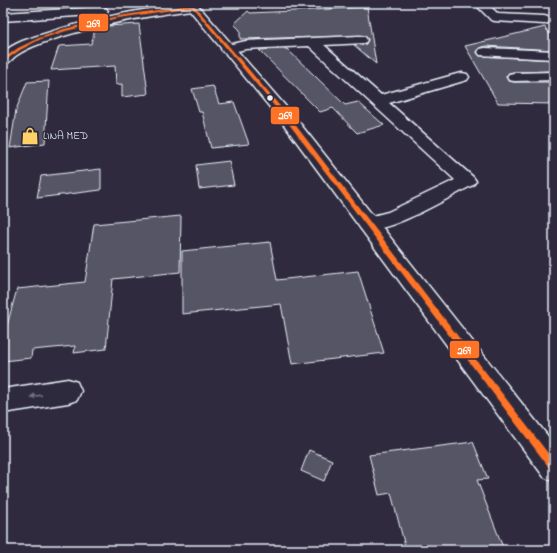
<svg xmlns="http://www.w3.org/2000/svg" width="557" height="553" viewBox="0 0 557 553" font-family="'Indie Flower',sans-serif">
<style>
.building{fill:#575565;stroke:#e8f1f8}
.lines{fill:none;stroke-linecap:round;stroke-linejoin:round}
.minor-casing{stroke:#e8f1f8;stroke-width:3}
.major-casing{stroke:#e8f1f8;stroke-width:3}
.minor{fill:#2f2a3d;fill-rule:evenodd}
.major{fill:#2f2a3d;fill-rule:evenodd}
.bus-1-casing{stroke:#2f2a3d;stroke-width:3}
.bus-1{fill:#ff7326;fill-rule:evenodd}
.oneway{fill:#70707e}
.bus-dot{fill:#e8f1f8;stroke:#2f2a3d;stroke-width:1.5}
.labels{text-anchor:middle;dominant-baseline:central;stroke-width:3;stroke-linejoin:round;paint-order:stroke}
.far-poi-label{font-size:11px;fill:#e8f1f8;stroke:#2f2a3d;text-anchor:start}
.line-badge{stroke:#2f2a3d;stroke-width:1.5}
.badge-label{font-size:11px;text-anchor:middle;font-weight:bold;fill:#fff}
</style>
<rect width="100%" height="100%" fill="#2f2a3d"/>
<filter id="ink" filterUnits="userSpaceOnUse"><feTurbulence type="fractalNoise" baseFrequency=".025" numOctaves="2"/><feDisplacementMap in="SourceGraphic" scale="8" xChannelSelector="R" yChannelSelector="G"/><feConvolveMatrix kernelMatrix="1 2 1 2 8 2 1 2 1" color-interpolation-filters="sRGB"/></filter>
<g filter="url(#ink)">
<g class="building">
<polygon points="367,7 376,64 354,45 366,44 368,39 365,36 240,39 240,30 234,24 248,11 250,13 294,11"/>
<polygon points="139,24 148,94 122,97 122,84 116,85 115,66 51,70 59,46 91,44 95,29 108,26"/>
<polygon points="545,27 554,41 554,50 485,46 479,48 477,53 480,56 554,60 554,71 514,72 509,73 506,76 508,81 514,82 554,82 554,104 498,103 465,46"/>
<polygon points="287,49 345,105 358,102 384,125 357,133 333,108 320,112 259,50"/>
<polygon points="49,81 45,143 10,148 16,110 27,82"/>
<polygon points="213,86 219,104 234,102 249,144 211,148 202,112 199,112 192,89"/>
<polygon points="229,161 234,185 199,189 196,165"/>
<polygon points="101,169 101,190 37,198 41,176"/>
<polygon points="181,216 180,272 113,279 106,349 74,353 75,346 32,350 31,358 3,361 3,340 17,289 85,282 94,224"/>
<polygon points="270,242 277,280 358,271 384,353 292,364 281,304 182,314 182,251"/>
<polygon points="473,442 488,479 477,480 504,550 406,550 391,493 379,495 369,455"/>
<polygon points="309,450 332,460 324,481 301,471"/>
</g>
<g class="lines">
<g class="minor-casing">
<g id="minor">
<path d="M 188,3 L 195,4 L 197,6 L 195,8 L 191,10 C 140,17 91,26 42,43 C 34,46 24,50 17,55 C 12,58 10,63 3,65 L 3,53 C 13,43 30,38 44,34 C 91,18 139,10 188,3 Z"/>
<path d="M 320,3 L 345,3 L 343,5 C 336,7 329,7 322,5 Z"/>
<polygon points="474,3 487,3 498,14 544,16 548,17 550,20 548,23 544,24 495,21 491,20"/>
<polygon points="102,7 106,8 108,11 106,14 3,21 3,13"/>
<path d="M 360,36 L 365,37 L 367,40 L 365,43 L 324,45 L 381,95 L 457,74 L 462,73 L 467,74 L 469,77 L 467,80 L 389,103 L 473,177 L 476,181 L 473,185 C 449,197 386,236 361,229 L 358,224 L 361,219 L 388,212 L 455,180 L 309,46 L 246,49 L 228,53 L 223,52 L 221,49 L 223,46 L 246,41 Z"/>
<polygon points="485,48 554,51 554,59 480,55 478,52 480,49"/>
<polygon points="554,72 554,80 514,81 509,80 507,77 509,74 514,73"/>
<polygon points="68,379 77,382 81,391 77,400 68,403 3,413 3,389"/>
</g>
</g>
<g class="major-casing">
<polygon id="major" points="184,3 196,3 294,116 554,444 554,482 544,477 282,122"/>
</g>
<use href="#minor" class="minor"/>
<use href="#major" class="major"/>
<g class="bus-1-casing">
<polygon id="bus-1" points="188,3 192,3 290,118 554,461 554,471 551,470 286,120 192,7 119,18 66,31 41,39 20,50 3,62 3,59 18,48 39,38 64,29 119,16 190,5"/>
</g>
<use href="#bus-1" class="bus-1"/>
</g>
<defs><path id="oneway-solid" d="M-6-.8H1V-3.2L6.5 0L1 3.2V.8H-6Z"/></defs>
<use class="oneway" href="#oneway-solid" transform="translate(36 396) rotate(172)"/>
</g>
<defs>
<g id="shop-bare" transform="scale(1.38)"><path d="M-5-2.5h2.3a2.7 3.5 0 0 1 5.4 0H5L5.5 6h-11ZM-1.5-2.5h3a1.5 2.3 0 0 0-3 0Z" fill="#ffd166" stroke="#2f2a3d" stroke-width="2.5" paint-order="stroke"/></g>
</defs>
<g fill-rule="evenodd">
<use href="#shop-bare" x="30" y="136"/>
</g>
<circle class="bus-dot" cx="270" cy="98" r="3.5"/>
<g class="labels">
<g class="far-poi-label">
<text x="43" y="136">LINA MED</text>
</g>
</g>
<g class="line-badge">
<rect x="78" y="13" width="31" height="19" rx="4" fill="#ff7326"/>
<rect x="270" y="106" width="30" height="19" rx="4" fill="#ff7326"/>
<rect x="449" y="340" width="31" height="19" rx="4" fill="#ff7326"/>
</g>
<g class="badge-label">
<text x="93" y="27">269</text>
<text x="285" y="119">269</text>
<text x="464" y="354">269</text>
</g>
<rect width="557" height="553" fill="none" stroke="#2f2a3d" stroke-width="16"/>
<rect x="8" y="8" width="541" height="537" fill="none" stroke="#e8f1f8" stroke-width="1.5" filter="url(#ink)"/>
</svg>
